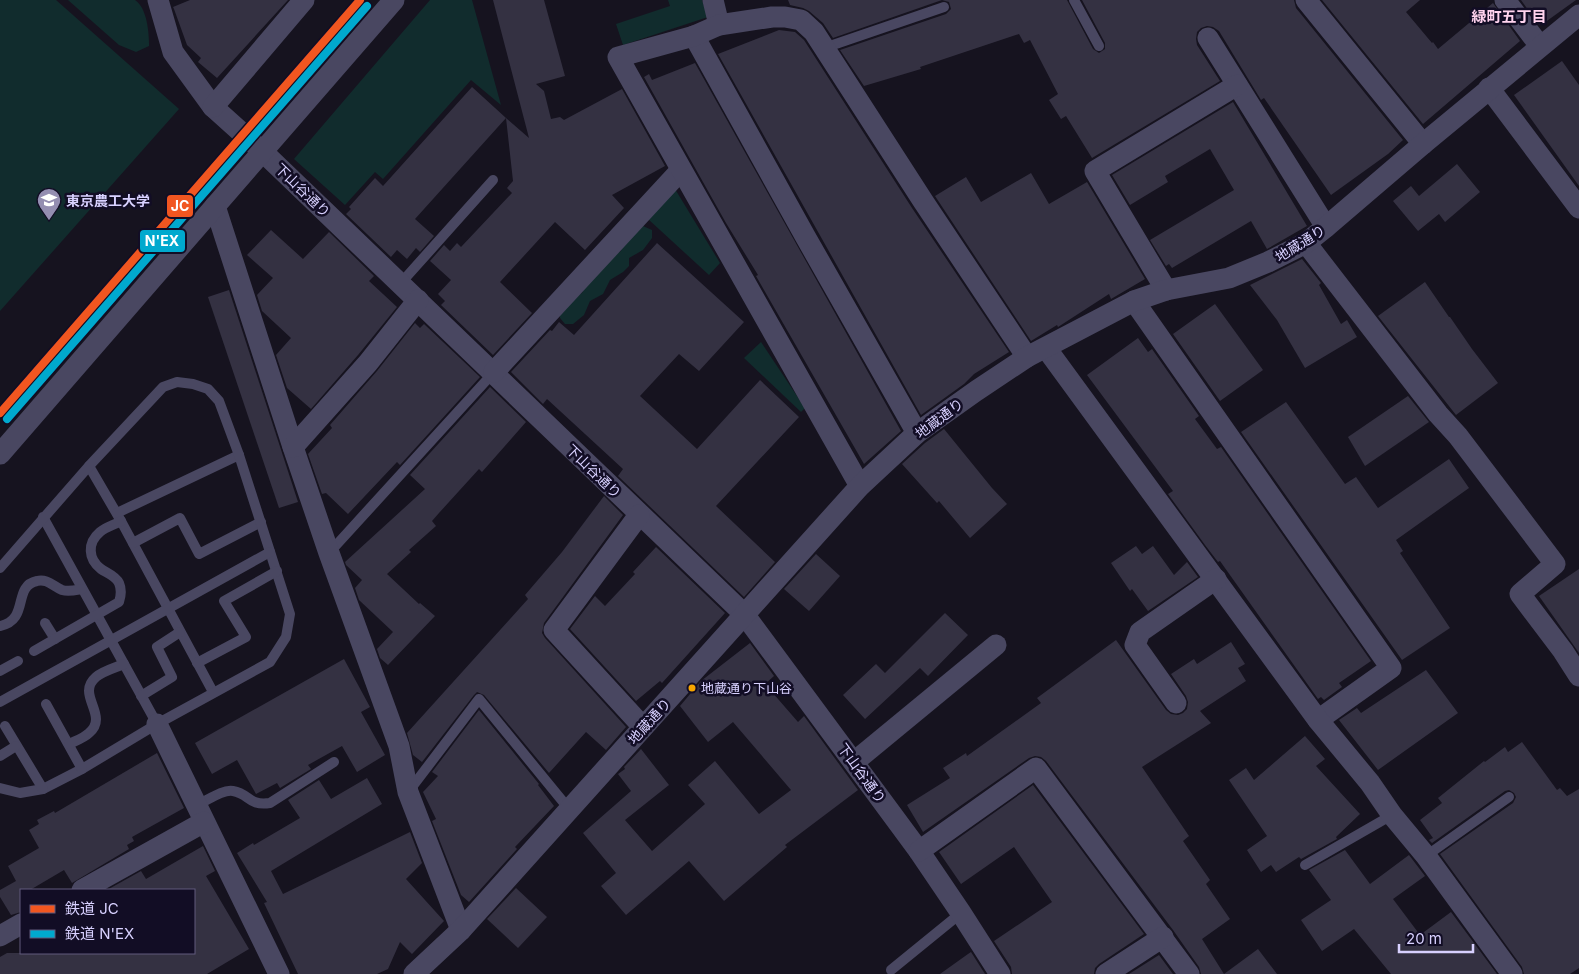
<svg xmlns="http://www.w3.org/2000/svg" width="1579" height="974" viewBox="0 0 1579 974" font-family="Inter,'Noto Sans JP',sans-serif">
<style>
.green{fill:#112c2d}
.building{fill:#343142}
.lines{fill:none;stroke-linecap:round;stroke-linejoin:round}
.lane{stroke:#494761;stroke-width:10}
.street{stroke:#494761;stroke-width:21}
.rail-1-casing{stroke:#120d25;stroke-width:11}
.rail-2-casing{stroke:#120d25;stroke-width:11}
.rail-1{stroke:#f15620;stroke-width:8}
.rail-2{stroke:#00a9ce;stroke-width:8}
.bus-dot{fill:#f7a600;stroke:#120d25;stroke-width:2}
.labels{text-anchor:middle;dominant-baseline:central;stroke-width:5;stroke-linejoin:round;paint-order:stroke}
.bus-label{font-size:13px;fill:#d8d1ff;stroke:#120d25;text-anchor:start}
.street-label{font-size:14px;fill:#d8d1ff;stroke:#120d25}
.poi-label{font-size:14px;font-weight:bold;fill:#d8d1ff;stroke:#120d25;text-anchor:start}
.neighbourhood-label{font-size:15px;font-weight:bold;fill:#ffd3ee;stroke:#120d25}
.line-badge{stroke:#120d25;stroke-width:2}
.badge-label{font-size:14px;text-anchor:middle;font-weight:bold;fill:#fff}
</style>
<rect width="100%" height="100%" fill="#16131f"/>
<g class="green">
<polygon points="0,0 56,0 179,109 0,311"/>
<path d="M 68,0 L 135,0 C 147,8 149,32 149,46 L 136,52 L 119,45 Z"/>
<polygon points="430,0 472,0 501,105 471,80 383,179 375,172 345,205 294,159"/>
<polygon points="668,0 702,0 708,17 623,45 616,24 670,6"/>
<polygon points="675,189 720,263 709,275 648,219"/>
<polygon points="643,226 652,230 652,238 643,250 629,258 629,266 623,272 610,280 603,294 590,301 584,315 573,324 565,324 560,318 560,311 569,300 582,293 588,279 608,259 621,251 622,246"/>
<polygon points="761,342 805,408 801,412 744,358"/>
</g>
<g class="building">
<polygon points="190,0 288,0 217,78 198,62 201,58 187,45 174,9 173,7"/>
<polygon points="493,0 544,0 565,76 536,84 544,91 551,119 560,117 564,120 622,89 665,166 612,195 624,208 585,250 555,222 500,282 532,313 493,355 441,305 445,301 438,294 451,280 430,261 444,245 450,251 457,243 461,247 512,193 507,188 513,181 506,118 529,138"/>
<polygon points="788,0 1067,0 1093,49 1099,53 1105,49 1105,43 1082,0 1294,0 1296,8 1403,140 1388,154 1331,195 1264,98 1261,100 1219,31 1213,27 1207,26 1201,28 1197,32 1196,39 1197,45 1220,81 1092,158 1066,116 1061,119 1049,100 1058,94 1030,40 1024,43 1019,34 920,67 921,69 864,86 840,50 946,14 951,9 949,2 942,0 833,38 823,23 809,11 803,8 790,5"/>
<polygon points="1322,0 1420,0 1406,12 1432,43 1433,42 1438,49 1493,3 1520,41 1423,124"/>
<polygon points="1521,0 1576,0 1544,23 1543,22 1539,25"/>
<polygon points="779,30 795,32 804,40 912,208 1009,352 974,374 964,384 921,415 718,54"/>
<polygon points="1562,61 1579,85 1579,186 1514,95"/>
<polygon points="695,63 901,431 864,464 756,276 758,275 726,223 644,77 649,74 652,80"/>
<polygon points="472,87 506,118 415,219 434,236 420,252 416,248 407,259 397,250 391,257 346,214 351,209 349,207 375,178 383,186"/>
<polygon points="1233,102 1307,226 1267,249 1251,221 1172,268 1169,264 1166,266 1150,240 1234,190 1210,149 1165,176 1168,182 1130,205 1112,175"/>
<polygon points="1457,164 1480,192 1445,222 1439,214 1418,231 1393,201 1411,186 1419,196"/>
<polygon points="1031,173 1049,204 1087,182 1145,279 1111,299 1109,294 1058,327 1057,325 1031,341 935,196 966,177 981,202"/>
<polygon points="271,230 303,259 329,232 374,276 369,281 397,307 358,355 311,409 287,388 276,355 291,338 262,311 257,295 273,278 247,255"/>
<polygon points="657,243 744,322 699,371 679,354 640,396 697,449 760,380 799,417 716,506 775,562 744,597 618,476 623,469 547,399 543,404 511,372 550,330 552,331 559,322 574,335"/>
<polygon points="1302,259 1321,283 1319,285 1341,324 1347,320 1357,337 1305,368 1277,320 1250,285"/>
<polygon points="1425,282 1449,317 1450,317 1472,349 1498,383 1456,415 1378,316"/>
<polygon points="229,290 298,502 279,508 208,297"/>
<polygon points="1215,304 1263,370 1220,401 1173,334"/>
<polygon points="415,323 420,328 424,324 480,377 400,465 397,462 348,514 326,493 322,494 308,454 332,428 330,425 377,371"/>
<polygon points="1138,338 1148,352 1152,349 1199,416 1195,419 1217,449 1221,447 1371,661 1339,683 1342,687 1324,700 1321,697 1318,699 1220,561 1218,562 1205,545 1168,494 1173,491 1087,375"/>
<polygon points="490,387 526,422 482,472 479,469 439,513 432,521 436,526 409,550 411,552 387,574 419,604 420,603 435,616 388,665 380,658 377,649 393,632 359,600 355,588 362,580 346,565 345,562 425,489 410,475"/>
<polygon points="1408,396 1429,422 1365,466 1348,437"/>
<polygon points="1286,402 1345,484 1356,477 1378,508 1449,459 1469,488 1396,540 1403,551 1400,553 1450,628 1402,660 1241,432"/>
<polygon points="944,429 992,488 1007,504 970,538 939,501 937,503 902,464 925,443"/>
<polygon points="604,496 623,515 544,623 542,633 545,638 626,727 606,750 586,732 549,773 484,695 477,692 474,695 422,762 413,755 407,733 528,599 525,595 562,552"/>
<polygon points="1136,546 1142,554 1153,546 1174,575 1187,562 1198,577 1148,611 1132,589 1130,591 1111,563"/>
<polygon points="656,547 725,613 662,683 660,681 636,701 570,629 595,596 605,606 635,574 633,572"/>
<polygon points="816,554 840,576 809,611 784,589"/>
<polygon points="1579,569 1579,653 1539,596"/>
<polygon points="945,613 968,635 928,676 920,668 865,719 843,695 876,664 885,673"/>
<polygon points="1116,640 1166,710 1171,714 1178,715 1183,713 1187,709 1188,702 1186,696 1171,674 1194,659 1197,664 1231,642 1245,664 1238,668 1246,681 1200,711 1211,723 1142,767 1189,836 1183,841 1210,880 1206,884 1230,919 1202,939 1224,974 1258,949 1277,974 1201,974 1199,967 1173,930 1046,761 1041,757 1035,756 1029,758 923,832 907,805 950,778 943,768 966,753 967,756 1041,703 1037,698"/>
<polygon points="750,643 774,676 765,684 798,722 804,716 858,790 785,845 787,847 724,901 689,861 626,915 601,886 616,873 583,833 631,791 618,774 625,769 624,767 641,749 669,785 625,820 652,851 705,804 688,785 715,761 759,814 791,790 733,722 708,742 680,706 701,681"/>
<polygon points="344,659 370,707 361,712 385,755 357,772 342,746 308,765 311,769 280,788 277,783 256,794 237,760 212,774 195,743"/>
<polygon points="1426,670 1458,713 1378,770 1339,720 1357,708 1361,713"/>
<polygon points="479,710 539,784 538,785 554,806 515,847 517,849 469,902 461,895 432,821 436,819 423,792 438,776 432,772"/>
<polygon points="1305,736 1325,759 1316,766 1360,814 1336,837 1337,839 1301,859 1299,857 1276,872 1271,865 1261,872 1247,850 1267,836 1229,780 1246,768 1254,780"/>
<polygon points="1522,742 1557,790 1560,788 1567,796 1579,789 1579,968 1570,974 1524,974 1522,967 1440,854 1513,803 1516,797 1514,793 1509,790 1505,791 1432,843 1429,840 1433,838 1420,820 1442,803 1438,798 1484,761 1485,762 1505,747 1508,752"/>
<polygon points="157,753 184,808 132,837 134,841 127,845 129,849 72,883 64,870 30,890 21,889 21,912 11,915 0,897 0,890 16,881 8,866 39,848 29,830 39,824 37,820 54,811 55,813"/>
<polygon points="367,778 382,804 271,871 283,894 410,832 422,863 406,879 444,921 412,954 400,942 388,969 377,974 298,974 264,903 267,902 237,853 253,843 254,845 300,818 288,800 319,780 331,799"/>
<polygon points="1033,785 1144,934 1099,964 1095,968 1094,974 1012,974 1011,967 994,941 1052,902 1014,847 961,884 939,852"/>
<polygon points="203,846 215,871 206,876 249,949 207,974 0,974 0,957 7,953 194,953 194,890 107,890 141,871 146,879"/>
<polygon points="1345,850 1370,884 1409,855 1425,876 1393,899 1420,935 1451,912 1497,974 1391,974 1354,929 1322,951 1301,920 1331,900 1309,870"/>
<polygon points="516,888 547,917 518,948 487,919"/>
<polygon points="971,952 985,974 940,974 968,954"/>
<polygon points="1159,955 1173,974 1129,974"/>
</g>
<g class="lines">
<g class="lane">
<polyline points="1074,0 1099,46"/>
<polyline points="824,48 944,7"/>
<polyline points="400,284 493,180"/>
<polyline points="89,466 121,521 213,692"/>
<polyline points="117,513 239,455"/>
<polyline points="43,517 157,724"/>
<polyline points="133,543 180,518 199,554 261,522"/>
<polyline points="329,553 494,372"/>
<polyline points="0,568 89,466 163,387 177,382 193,384 208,389 219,401 239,455 290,614 286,637 270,662 157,724 82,769 43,789 20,793 0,788"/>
<polyline points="45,623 55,639"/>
<path d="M 0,626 C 30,620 12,586 37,581 C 47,578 54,587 62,590 C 69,592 76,590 82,589"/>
<path d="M 34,651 L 119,602 C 121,596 122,590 119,583 C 116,576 107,573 101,569 C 88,559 87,543 100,532 C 106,527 114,525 121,521"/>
<polyline points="197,663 246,637 224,601 277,571"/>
<polyline points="0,671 18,661"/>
<polyline points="141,696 172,677 157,647 180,632"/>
<polyline points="0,702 270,552"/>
<polyline points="46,704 82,769"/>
<polyline points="5,726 43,789"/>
<path d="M 69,744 C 75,741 84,738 89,733 C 110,715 75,695 96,677 C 103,671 114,668 124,664"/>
<polyline points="0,756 16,746"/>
<polyline points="409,791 479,699 569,809"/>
<path d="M 197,805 C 207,801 222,789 233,791 C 250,794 248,806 270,803 L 334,762"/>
<polyline points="1426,856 1509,797"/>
<polyline points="1305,865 1392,815"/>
<polyline points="891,970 961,913"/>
</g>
<g class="street">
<polyline points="158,0 173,52 213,107 263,152 744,614 919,851 961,913 1000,974"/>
<polyline points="713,0 719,25"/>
<polyline points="1306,0 1423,144"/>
<polyline points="1505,0 1540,46"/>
<polyline points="694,36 805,236 917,433"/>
<polyline points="1208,38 1326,227"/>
<polyline points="1489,88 1579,208"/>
<polyline points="213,107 304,0"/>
<polyline points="215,206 293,447 329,553 399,746 408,792 461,930"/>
<polyline points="1306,243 1438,414 1458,436 1555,564 1520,594 1563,651 1579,676"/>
<polyline points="1166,290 1095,171 1237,85"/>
<polyline points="1134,301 1391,668 1318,720"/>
<polyline points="1046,348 1318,720 1370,783 1392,815 1426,856 1512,974"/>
<polyline points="494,372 681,170"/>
<polyline points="293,447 368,363 418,300"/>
<polyline points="0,454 394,0"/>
<polyline points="860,486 618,57 694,36 719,25 772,17 785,17 801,20 814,32 923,201 1027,357"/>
<polyline points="639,515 554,630 643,727"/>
<polyline points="1176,703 1135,645 1140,632 1216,579"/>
<polyline points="157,724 279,974"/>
<polyline points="854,762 996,645"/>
<polyline points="919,851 1036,768 1189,974"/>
<polyline points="82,890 204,822"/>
<polyline points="0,936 21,924"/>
<polyline points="414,974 461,930 860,486 917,433 976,391 1027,357 1134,301 1166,290 1229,278 1268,262 1306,243 1326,227 1423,144 1579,15"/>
<polyline points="1106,974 1163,937"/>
</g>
<g class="rail-1-casing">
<polyline id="rail-1" points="0,413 360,0"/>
</g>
<g class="rail-2-casing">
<polyline id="rail-2" points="7,419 367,6"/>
</g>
<use href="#rail-1" class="rail-1"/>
<use href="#rail-2" class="rail-2"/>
</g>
<defs>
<g id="university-pin" transform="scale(1.25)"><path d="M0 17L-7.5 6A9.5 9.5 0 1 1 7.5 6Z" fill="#948eb1" stroke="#120d25"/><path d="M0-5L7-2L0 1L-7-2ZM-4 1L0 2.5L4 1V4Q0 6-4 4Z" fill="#fff"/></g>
</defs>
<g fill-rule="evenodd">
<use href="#university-pin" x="49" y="200"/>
</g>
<circle class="bus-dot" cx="692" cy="688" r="4.5"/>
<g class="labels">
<g class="bus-label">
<text x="701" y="688">地蔵通り下山谷</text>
</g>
<g class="street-label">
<text transform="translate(303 190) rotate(44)">下山谷通り</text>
<text transform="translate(1300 243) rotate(-32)">地蔵通り</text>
<text transform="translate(939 418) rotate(-37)">地蔵通り</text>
<text transform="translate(594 471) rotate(44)">下山谷通り</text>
<text transform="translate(649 721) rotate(-48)">地蔵通り</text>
<text transform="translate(862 773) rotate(54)">下山谷通り</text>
</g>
<g class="poi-label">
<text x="66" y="200">東京農工大学</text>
</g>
<g class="neighbourhood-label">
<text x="1509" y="16">緑町五丁目</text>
</g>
</g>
<g class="line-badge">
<rect x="166" y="194" width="28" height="24" rx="5" fill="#f15620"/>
<rect x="139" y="229" width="47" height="24" rx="5" fill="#00a9ce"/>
</g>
<g class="badge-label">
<text x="180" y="211">JC</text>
<text x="162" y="246">N'EX</text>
</g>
<rect x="20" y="889" width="175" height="65" fill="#120d25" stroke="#615b7c"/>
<rect x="30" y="905" width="25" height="8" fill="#f15620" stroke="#615b7c"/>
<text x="65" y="914" font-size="15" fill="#d8d1ff">鉄道 JC</text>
<rect x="30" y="930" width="25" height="8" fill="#00a9ce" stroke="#615b7c"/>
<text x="65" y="939" font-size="15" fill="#d8d1ff">鉄道 N'EX</text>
<path d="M1399 944v8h74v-8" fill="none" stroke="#d8d1ff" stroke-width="2.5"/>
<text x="1406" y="944" font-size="15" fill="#d8d1ff" stroke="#120d25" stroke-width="4" paint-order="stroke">20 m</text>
</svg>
